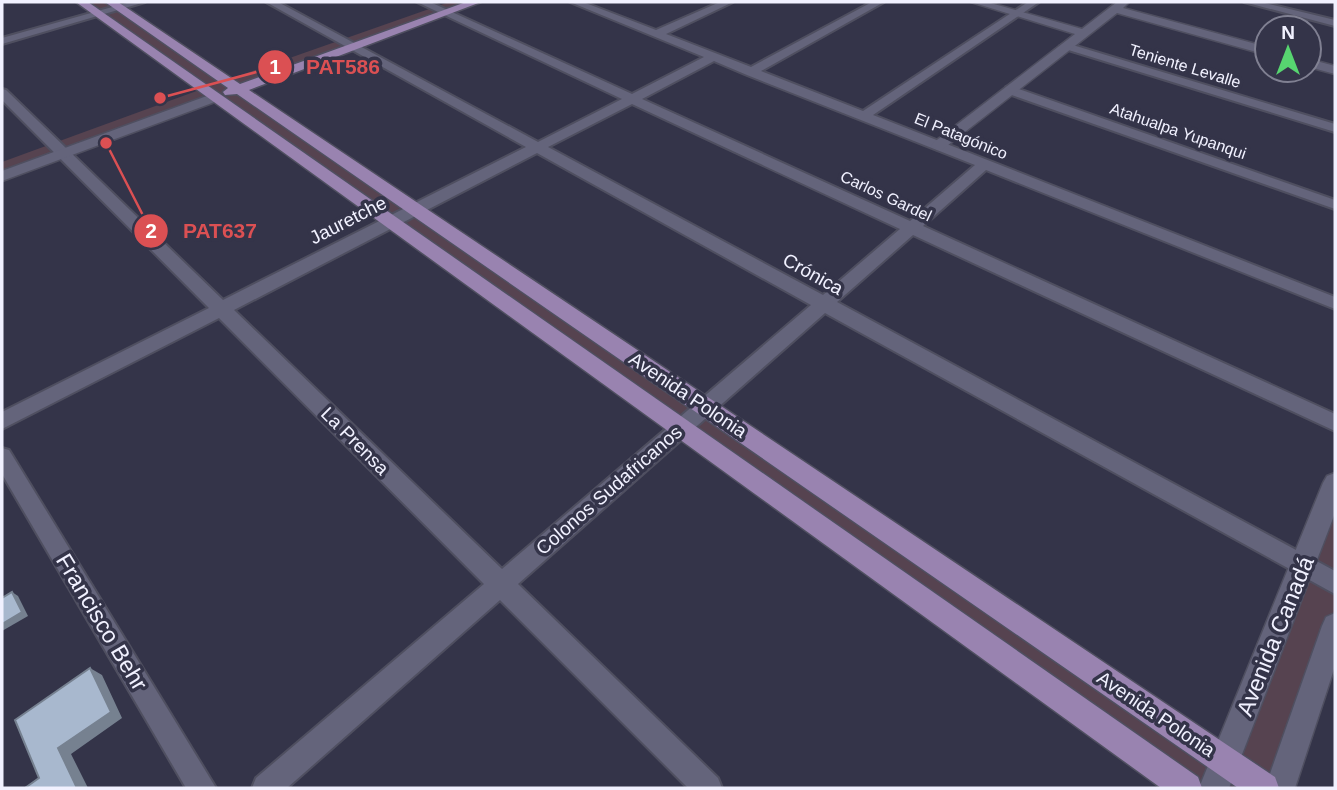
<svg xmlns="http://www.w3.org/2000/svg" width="1337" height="790" viewBox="0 0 1337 790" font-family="Helvetica,sans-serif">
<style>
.green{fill:#564350}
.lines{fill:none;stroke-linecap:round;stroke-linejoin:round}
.street-casing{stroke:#4f4f60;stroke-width:4}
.secondary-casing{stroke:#4f4f60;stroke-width:3}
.primary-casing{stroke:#4f4f60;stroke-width:3}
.street{fill:#64647b;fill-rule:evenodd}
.secondary{fill:#64647b;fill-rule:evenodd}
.primary{fill:#9983b0;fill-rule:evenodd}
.shaded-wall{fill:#768190}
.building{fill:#a8b8ce;stroke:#768190;stroke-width:2}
.labels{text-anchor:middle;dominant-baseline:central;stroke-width:7;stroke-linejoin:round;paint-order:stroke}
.far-street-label{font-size:16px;fill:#f1f1ff;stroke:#343449}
.street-label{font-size:19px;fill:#f1f1ff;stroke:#343449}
.near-street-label{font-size:23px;fill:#f1f1ff;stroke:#343449}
.leader{fill:none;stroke:#db5053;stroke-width:2.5}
.callout-dot{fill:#db5053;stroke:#343449;stroke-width:2.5}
.mark-label{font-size:21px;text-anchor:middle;font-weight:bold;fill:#fff}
.callout-label{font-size:21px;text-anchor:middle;font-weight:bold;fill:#db5053;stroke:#343449;stroke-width:7;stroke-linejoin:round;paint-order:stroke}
</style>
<rect width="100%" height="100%" fill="#343449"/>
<polygon class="green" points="81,2 111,2 227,80 449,2 476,2 239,88 1225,761 1335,483 1335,626 1280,788 1187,788 215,97 2,176 2,162 202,89"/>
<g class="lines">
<g class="street-casing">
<g id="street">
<polygon points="130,2 145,2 2,44 2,38"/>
<path d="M 266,2 L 278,2 L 538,142 L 622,99 L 417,2 L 430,2 L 632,94 L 704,57 L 570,2 L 583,2 L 656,30 L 720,2 L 733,2 L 666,34 L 751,67 L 872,2 L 884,2 L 761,71 L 863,111 L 1028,2 L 1039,2 L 873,115 L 1335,297 L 1335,309 L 986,170 L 923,226 L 1335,414 L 1335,431 L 913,235 L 837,302 L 1335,571 L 1335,594 L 825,313 L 518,584 L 718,778 L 722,788 L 688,788 L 500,600 L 287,788 L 252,788 L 256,778 L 484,584 L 219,318 L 2,429 L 2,412 L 209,308 L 2,100 L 2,89 L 6,90 L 223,300 L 526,147 ZM 714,61 L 747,75 L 975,165 L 910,221 L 642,99 ZM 632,104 L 900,229 L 823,295 L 548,147 ZM 537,153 L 811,305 L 502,569 L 234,310 Z"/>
<polygon points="1244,2 1261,2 1335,20 1335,26"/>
<polygon points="1066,43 1335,124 1335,132 1062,48 1060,46"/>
<polygon points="1010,86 1335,200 1335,209 1006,93 1006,87"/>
<polygon points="2,448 9,450 216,788 186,788 2,474"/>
</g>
</g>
<g class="secondary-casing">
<g id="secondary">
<polygon points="971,2 987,2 1082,29 1117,2 1129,2 1123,8 1267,47 1267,55 1117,13 943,149 938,150 931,146 933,143 1075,34"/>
<polygon points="1309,59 1335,66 1335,74 1309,67"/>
<polygon points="215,93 220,94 220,100 2,181 2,171"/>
<polygon points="1335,473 1335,513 1229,788 1199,788 1323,483 1327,476"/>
<polygon points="1335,613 1335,666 1295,788 1265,788 1322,626 1326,617"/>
</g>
</g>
<g class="primary-casing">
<g id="primary">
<polygon points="76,2 88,2 1198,777 1202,788 1161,788"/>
<polygon points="105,2 118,2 240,84 466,2 481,2 249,90 1275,777 1279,788 1238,788 237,94 225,95 223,92 228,88"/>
</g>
</g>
<use href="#street" class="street"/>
<use href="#secondary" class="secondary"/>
<use href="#primary" class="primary"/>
</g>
<g class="shaded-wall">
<polygon points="12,592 18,596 28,616 2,631 2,624"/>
<polygon points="90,668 102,675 122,718 71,754 88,788 77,788 58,748"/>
</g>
<g class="building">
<polygon points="12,592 22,612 2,624 2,598"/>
<polygon points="90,668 111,712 58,748 77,788 25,788 39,778 15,720"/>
</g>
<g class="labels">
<g class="far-street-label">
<text transform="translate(1185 66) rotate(17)">Teniente Levalle</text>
<text transform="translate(1178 131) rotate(19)">Atahualpa Yupanqui</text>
<text transform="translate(961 136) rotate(22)">El Patagónico</text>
<text transform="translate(886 196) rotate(25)">Carlos Gardel</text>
</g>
<g class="street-label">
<text transform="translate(348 220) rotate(-27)">Jauretche</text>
<text transform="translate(813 274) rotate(29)">Crónica</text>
<text transform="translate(688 395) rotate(34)">Avenida Polonia</text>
<text transform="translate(355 441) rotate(45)">La Prensa</text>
<text transform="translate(609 490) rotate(-41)">Colonos Sudafricanos</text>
<text transform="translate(1156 714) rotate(34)">Avenida Polonia</text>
</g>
<g class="near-street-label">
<text transform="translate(102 622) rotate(59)">Francisco Behr</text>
<text transform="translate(1275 636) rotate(-68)">Avenida Canadá</text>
</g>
</g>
<path class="leader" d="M160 98L275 67M106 143L151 231"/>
<g class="callout-dot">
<circle cx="160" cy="98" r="7"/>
<circle cx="106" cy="143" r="7"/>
<circle cx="275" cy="67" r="18"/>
<circle cx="151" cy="231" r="18"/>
</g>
<g class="mark-label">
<text x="275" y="74">1</text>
<text x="151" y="238">2</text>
</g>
<g class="callout-label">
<text x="343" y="74">PAT586</text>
<text x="220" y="238">PAT637</text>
</g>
<rect width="1337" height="790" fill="none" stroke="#f1f1ff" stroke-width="7"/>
<g transform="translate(1288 49)"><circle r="33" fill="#343449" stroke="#808092" stroke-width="2"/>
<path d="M0-5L12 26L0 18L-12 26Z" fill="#57d570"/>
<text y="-10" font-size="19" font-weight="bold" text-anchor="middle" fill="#f1f1ff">N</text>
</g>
</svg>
